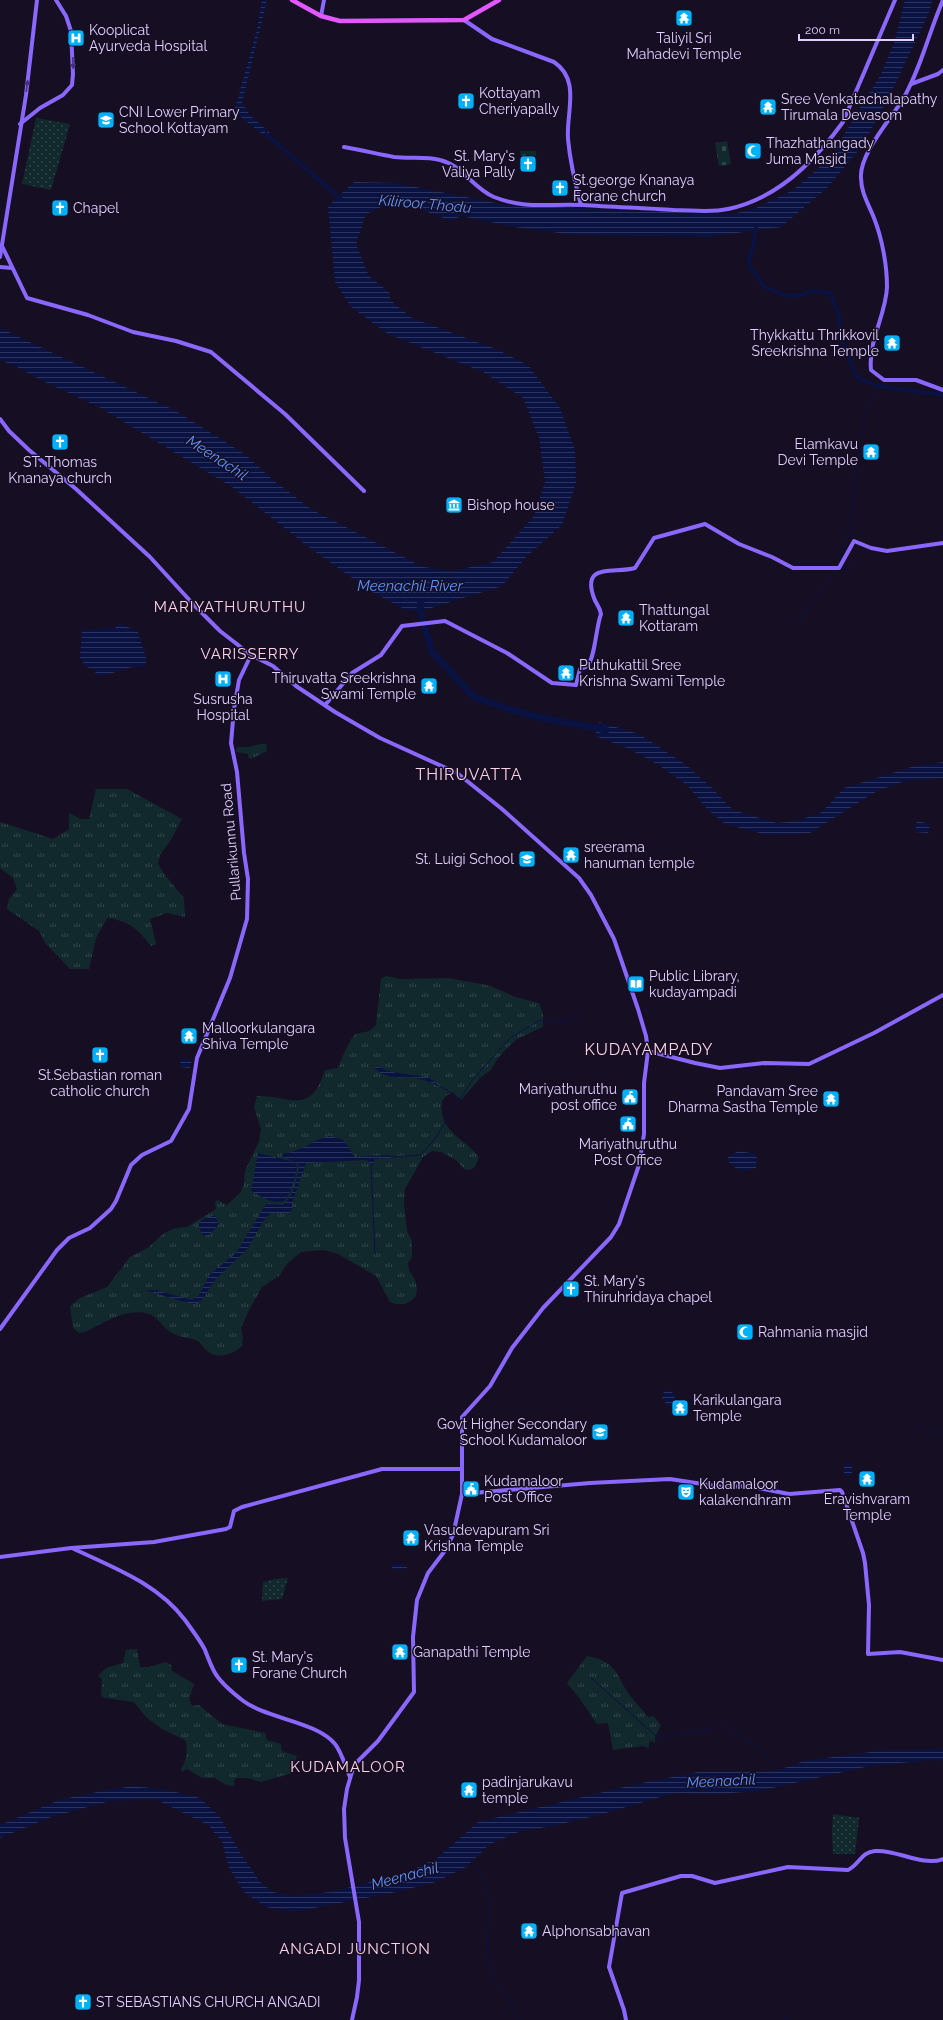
<svg xmlns="http://www.w3.org/2000/svg" width="943" height="2020" viewBox="0 0 943 2020" font-family="Raleway,sans-serif">
<style>
.grass{fill:url(#grass-tufts)}
.cemetery{fill:url(#cemetery-stones)}
.park{fill:url(#park-dots)}
.water{fill:url(#water-rules)}
.lines{fill:none;stroke-linecap:round;stroke-linejoin:round}
.stream{stroke:#091241;stroke-width:1}
.canal{stroke:#091241;stroke-width:4}
.river{stroke:#091241;stroke-width:7}
.secondary{stroke:#8a67ff;stroke-width:4}
.primary{stroke:#e257ff;stroke-width:4.5}
.oneway{fill:#44327b}
.labels{text-anchor:middle;dominant-baseline:central;stroke-width:3;stroke-linejoin:round;paint-order:stroke}
.poi-label{font-size:14px;fill:#dfd0ff;stroke:#160e23;text-anchor:start}
.street-label{font-size:14px;fill:#dfd0ff;stroke:#160e23}
.water-label{font-size:15px;font-style:italic;fill:#5e94ff;stroke:#160e23}
.neighbourhood-label{font-size:15px;letter-spacing:1px;fill:#ffd2e6;stroke:#160e23}
.quarter-label{font-size:16px;letter-spacing:1px;fill:#ffd2e6;stroke:#160e23}
</style>
<defs>
<pattern id="grass-tufts" width="24" height="20" patternUnits="userSpaceOnUse"><rect width="24" height="20" fill="#11292d"/><path d="M3 7l-1-3M5 7V3M7 7l1-3M15 17l-1-3M17 17v-4M19 17l1-3" fill="none" stroke="#33474c"/></pattern>
<pattern id="cemetery-stones" width="16" height="16" patternUnits="userSpaceOnUse"><rect width="16" height="16" fill="#11292d"/><path d="M2 7V4a2 2 0 0 1 4 0v3zM10 15v-3a2 2 0 0 1 4 0v3z" fill="#33474c"/></pattern>
<pattern id="park-dots" width="8" height="8" patternUnits="userSpaceOnUse"><rect width="8" height="8" fill="#11292d"/><path d="M2 2h.1M6 6h.1" fill="none" stroke="#33474c" stroke-width="1.8" stroke-linecap="round"/></pattern>
<pattern id="water-rules" width="6" height="5" patternUnits="userSpaceOnUse"><rect width="6" height="5" fill="#091241"/><path d="M0 2.5h6" fill="none" stroke="#2c335e"/></pattern>
</defs>
<rect width="100%" height="100%" fill="#160e23"/>
<g class="grass">
<polygon points="261,744 266,744 267,751 251,759 248,757 248,754 236,752 236,749 238,747 248,747"/>
<path d="M 96,789 L 127,789 L 182,819 L 172,838 L 160,855 L 158,864 L 165,875 L 184,898 L 185,917 L 167,913 L 150,919 L 156,944 L 151,946 C 139,930 128,920 107,918 L 96,938 L 89,969 L 70,969 L 46,944 L 39,931 L 7,909 L 9,899 L 17,889 L 13,878 L 0,868 L 0,822 L 53,839 L 69,829 L 69,813 L 81,819 L 89,819 Z"/>
<path d="M 387,976 L 400,979 L 448,978 L 465,981 L 491,986 L 515,997 L 539,1003 L 543,1014 L 543,1027 L 517,1039 L 506,1049 L 497,1059 L 491,1070 L 481,1077 L 462,1099 L 457,1097 L 453,1092 L 447,1095 L 442,1101 C 438,1132 464,1137 479,1157 L 475,1167 L 469,1170 L 464,1169 L 456,1160 L 441,1152 L 432,1151 L 423,1157 L 405,1189 L 404,1203 L 407,1231 L 412,1241 L 412,1258 L 408,1263 L 409,1270 L 415,1280 L 417,1288 L 416,1296 L 411,1301 L 405,1304 L 396,1304 L 390,1302 L 376,1276 L 338,1254 L 324,1250 L 301,1252 L 287,1264 L 279,1276 L 262,1287 L 249,1310 L 241,1328 L 243,1338 L 242,1346 C 233,1355 216,1360 206,1350 C 203,1348 201,1343 198,1341 C 190,1337 180,1338 172,1333 C 162,1328 159,1316 146,1313 C 124,1309 103,1323 85,1332 L 79,1333 L 73,1328 L 70,1306 L 80,1298 L 107,1287 L 130,1257 L 149,1247 L 163,1234 L 175,1228 L 187,1227 L 216,1209 L 215,1202 L 218,1200 L 227,1205 L 240,1193 L 244,1184 L 245,1171 L 259,1141 L 261,1129 L 254,1107 L 257,1096 C 290,1095 310,1117 325,1070 L 338,1068 C 341,1061 351,1035 356,1034 C 367,1030 366,1035 376,1025 L 381,978 Z"/>
<path d="M 137,1649 L 140,1667 L 149,1667 L 166,1662 L 171,1665 L 172,1671 L 194,1684 L 189,1699 L 192,1706 L 199,1705 L 222,1724 L 265,1733 L 267,1740 L 281,1744 L 282,1751 L 297,1756 L 292,1773 L 261,1782 L 247,1778 L 237,1778 L 234,1780 L 234,1786 L 226,1785 L 215,1778 L 202,1778 L 187,1769 L 182,1772 L 181,1769 C 186,1760 189,1750 185,1740 L 162,1729 L 146,1717 L 134,1702 L 105,1698 L 101,1696 L 102,1679 L 98,1676 L 106,1668 L 123,1663 L 126,1650 Z"/>
<path d="M 587,1656 C 611,1661 614,1667 625,1688 C 631,1698 641,1708 648,1717 L 653,1716 L 661,1725 L 655,1737 L 655,1742 L 654,1743 L 651,1740 L 649,1743 L 649,1747 L 647,1748 L 643,1746 L 613,1750 L 608,1723 L 597,1724 L 580,1699 L 567,1683 Z"/>
</g>
<g class="cemetery">
<polygon points="727,141 731,164 719,166 715,143"/>
<polygon points="520,151 536,151 536,156 521,157"/>
</g>
<g class="park">
<polygon points="36,118 70,124 51,190 22,184"/>
<polygon points="288,1578 282,1599 262,1601 263,1582 275,1579"/>
<polygon points="833,1814 859,1818 855,1854 833,1854 832,1833"/>
</g>
<g class="water">
<polygon points="262,0 267,0 242,103 250,115 272,135 269,139 238,115 235,109 257,30"/>
<polygon points="905,0 933,0 928,15 892,91 863,145 827,188 781,227 708,237 575,235 515,227 461,216 451,221 412,206 388,204 366,214 356,244 369,276 390,293 390,300 412,318 496,349 528,365 560,408 575,450 576,483 562,525 527,556 502,586 428,609 408,611 372,592 310,548 232,487 99,407 47,383 15,366 0,360 0,328 176,411 246,455 273,480 311,509 423,567 454,571 493,562 534,516 545,482 539,438 523,398 483,372 388,334 351,307 335,282 328,206 354,182 395,183 506,205 715,214 733,214 756,208 793,190 829,159 881,74 894,43"/>
<path d="M 120,623 L 138,632 L 147,661 L 143,667 C 126,665 114,675 97,676 L 94,669 L 86,667 L 80,658 L 82,630 L 115,628 Z"/>
<polygon points="599,722 639,734 685,764 712,788 733,810 777,823 797,821 822,812 844,788 915,766 943,762 943,778 905,781 877,791 810,833 768,835 725,824 707,809 687,785 657,764 627,748 595,736"/>
<polygon points="917,821 930,824 928,833 915,832"/>
<polygon points="181,1058 192,1060 190,1068 180,1067"/>
<path d="M 375,1066 C 382,1068 389,1072 397,1073 C 410,1077 430,1072 438,1086 C 433,1084 428,1080 424,1079 C 405,1074 394,1083 375,1069 Z"/>
<path d="M 329,1136 C 349,1140 344,1142 355,1157 L 390,1155 L 391,1158 L 374,1159 L 373,1166 L 367,1160 L 306,1163 L 292,1203 L 292,1210 L 289,1213 L 271,1213 L 266,1217 L 247,1249 L 215,1280 L 201,1301 L 195,1304 L 185,1302 L 145,1290 L 155,1290 L 192,1300 L 199,1295 L 210,1274 L 236,1253 L 266,1204 L 283,1205 C 294,1195 297,1180 299,1166 L 297,1163 L 283,1157 L 282,1154 C 299,1153 313,1140 329,1136 Z"/>
<path d="M 738,1151 L 757,1154 L 756,1168 C 743,1173 737,1171 728,1161 L 728,1157 Z"/>
<path d="M 258,1153 L 294,1162 L 297,1165 C 297,1173 290,1201 281,1202 C 271,1204 259,1195 251,1191 Z"/>
<polygon points="213,1216 215,1216 219,1224 209,1235 203,1235 199,1228 199,1223 203,1219"/>
<polygon points="667,1390 675,1394 673,1407 666,1405 665,1401 662,1399 664,1391"/>
<rect x="844" y="1464" width="8" height="11"/>
<polygon points="392,1563 403,1564 403,1567 407,1567 406,1569 392,1569"/>
<polygon points="943,1749 943,1761 931,1760 870,1766 759,1791 716,1794 674,1793 599,1815 553,1826 521,1831 490,1844 466,1867 436,1882 396,1892 294,1912 266,1907 244,1892 229,1868 222,1842 208,1825 155,1799 110,1801 51,1817 0,1838 0,1825 59,1800 102,1791 134,1786 172,1791 200,1798 220,1817 241,1854 261,1883 273,1892 291,1896 331,1892 406,1873 437,1858 478,1822 637,1784 698,1772 776,1771 804,1761 878,1751"/>
</g>
<g class="lines">
<g class="stream">
<polyline points="861,437 867,410 878,386"/>
<polyline points="837,566 846,541 851,532 854,482 860,444"/>
<polyline points="795,627 819,592 833,574 835,571 858,565"/>
<polyline points="395,1073 408,1075"/>
<polyline points="418,1078 430,1082"/>
<polyline points="437,1085 447,1090 458,1100"/>
<path d="M 391,1157 L 421,1155 L 434,1140 L 473,1079 L 510,1038 L 540,1020 C 555,1024 565,1022 579,1015"/>
<polyline points="371,1165 375,1254"/>
<polyline points="916,1426 943,1434"/>
<polyline points="590,1677 657,1737 687,1734 723,1726 757,1745 779,1770"/>
<polyline points="470,1864 480,1871 484,1879 489,1903 487,1955 492,1976 509,1999 519,2020"/>
<polyline points="784,2018 788,2020"/>
</g>
<g class="canal">
<polyline points="266,134 342,200"/>
<polyline points="756,227 753,248 749,257 750,268 758,277 763,286 784,295 798,296 811,291 830,293 840,318 839,337 845,346 856,376 862,380 878,386 943,395"/>
</g>
<polyline class="river" points="421,602 420,610 432,652 474,697 508,709 542,718 606,730"/>
<g class="secondary">
<path d="M 943,0 C 929,32 921,68 903,99 C 891,119 859,154 861,178 C 861,193 869,205 874,218 C 882,238 887,265 887,287 C 886,315 868,341 871,370 L 884,380 L 916,380 L 943,390"/>
<polyline points="321,16 324,0"/>
<path d="M 464,20 L 492,39 L 554,62 C 581,80 566,112 568,139 C 570,161 575,183 581,205"/>
<polyline points="911,84 938,74 943,70"/>
<polyline points="20,124 40,108 63,95 72,85 73,74 71,31 66,16 56,0"/>
<path d="M 344,147 C 361,150 378,154 394,157 C 410,159 425,156 440,160 C 462,165 473,188 494,197 C 527,210 550,203 583,205 C 613,207 644,208 674,210 C 692,210 710,213 728,209 C 777,199 815,161 843,122 L 895,0"/>
<polyline points="2,246 27,298 88,315 133,332 176,341 211,352 285,414 364,491"/>
<polyline points="0,257 26,95 37,0"/>
<polyline points="0,267 12,268"/>
<polyline points="0,419 9,431 29,450 76,489 150,557 194,605 220,631 251,655 273,666 296,686 335,712 380,738 457,773 502,809 579,878 591,895 614,939 638,1009 646,1036 648,1051 644,1083 644,1134 639,1165 619,1224 611,1237 543,1308 512,1348 490,1386 462,1417 462,1494 453,1535 444,1552 428,1573 417,1600 413,1637 414,1692 378,1741 354,1765 347,1789 344,1809 345,1838 359,1922 359,1980 357,1997 352,2020"/>
<path d="M 325,705 L 352,673 L 381,655 L 402,626 L 445,621 L 507,653 L 552,683 L 576,685 L 580,669 C 583,668 586,668 588,665 C 595,657 596,627 601,614 C 600,607 596,604 594,598 C 581,562 614,574 635,568 L 654,538 L 705,524 L 739,544 L 772,557 L 793,568 L 839,568 L 854,541 L 871,548 L 887,551 L 943,543"/>
<polyline points="648,1051 695,1063 720,1068 765,1063 809,1064 874,1033 943,995"/>
<polyline points="0,1329 57,1250 69,1238 90,1228 111,1209 116,1201 131,1165 142,1155 171,1141 189,1109 197,1058 230,978 247,919 248,879 244,853 237,772 231,743 234,709 239,680 251,655"/>
<polyline points="462,1494 590,1483 670,1479 722,1487 748,1486 789,1494 840,1490 842,1492 863,1553 865,1563 869,1605 868,1654 900,1652 943,1660"/>
<path d="M 72,1548 C 112,1567 157,1583 185,1620 C 192,1630 200,1640 205,1650 C 208,1658 211,1666 215,1673 C 221,1683 233,1693 242,1700 C 266,1719 316,1721 335,1744 C 342,1753 345,1766 350,1777"/>
<polyline points="0,1557 71,1548 154,1542 226,1529 230,1527 234,1511 242,1507 382,1469 462,1469"/>
<path d="M 626,2020 L 624,2010 L 609,1967 L 622,1893 L 681,1876 L 692,1876 L 715,1883 L 788,1867 L 848,1870 C 859,1865 861,1852 875,1851 C 897,1849 922,1867 943,1859"/>
</g>
<polyline class="primary" points="292,0 321,16 340,21 464,20 499,0"/>
</g>
<defs><path id="oneway-solid" d="M-6-.8H1V-3.2L6.5 0L1 3.2V.8H-6Z"/></defs>
<g class="oneway">
<use href="#oneway-solid" transform="translate(73 63) rotate(89)"/>
<use href="#oneway-solid" transform="translate(27 86) rotate(-82)"/>
</g>
<defs>
<g id="temple-square" transform="scale(0.9)"><rect x="-9" y="-9" width="18" height="18" rx="4" fill="#00b0fb" stroke="#160e23"/><path d="M0-6L5-2H3V0L6.5 2.5H4V6H1.5V3h-3V6H-4V2.5H-6.5L-3 0V-2H-5Z" fill="#fff"/></g>
<g id="hospital-square" transform="scale(0.9)"><rect x="-9" y="-9" width="18" height="18" rx="4" fill="#00b0fb" stroke="#160e23"/><path d="M-5-5h3v3.5h4V-5h3V5h-3V1.5h-4V5h-3Z" fill="#fff"/></g>
<g id="church-square" transform="scale(0.9)"><rect x="-9" y="-9" width="18" height="18" rx="4" fill="#00b0fb" stroke="#160e23"/><path d="M-1.2-6h2.4v3.5h3.3v2.4h-3.3V6h-2.4V-.1h-3.3v-2.4h3.3Z" fill="#fff"/></g>
<g id="school-square" transform="scale(0.9)"><rect x="-9" y="-9" width="18" height="18" rx="4" fill="#00b0fb" stroke="#160e23"/><path d="M0-5L7-2L0 1L-7-2ZM-4 1L0 2.5L4 1V4Q0 6-4 4Z" fill="#fff"/></g>
<g id="mosque-square" transform="scale(0.9)"><rect x="-9" y="-9" width="18" height="18" rx="4" fill="#00b0fb" stroke="#160e23"/><path d="M3.5-4.9A6 6 0 1 0 3.5 4.9A5 5 0 1 1 3.5-4.9Z" fill="#fff"/></g>
<g id="museum-square" transform="scale(0.9)"><rect x="-9" y="-9" width="18" height="18" rx="4" fill="#00b0fb" stroke="#160e23"/><path d="M0-6L6-3V-2H-6V-3ZM-5-1h2V3h-2ZM-1-1h2V3h-2ZM3-1h2V3H3ZM-6 4H6V6H-6Z" fill="#fff"/></g>
<g id="library-square" transform="scale(0.9)"><rect x="-9" y="-9" width="18" height="18" rx="4" fill="#00b0fb" stroke="#160e23"/><path d="M-6-4Q-3-5.5-.7-3.5V5Q-3 3-6 4ZM6-4Q3-5.5 .7-3.5V5Q3 3 6 4Z" fill="#fff"/></g>
<g id="civic-square" transform="scale(0.9)"><rect x="-9" y="-9" width="18" height="18" rx="4" fill="#00b0fb" stroke="#160e23"/><path d="M-.6-6.5H3V-4.5H.6V-3L4-1V1h2V6H-6V1h2V-1L-.6-3ZM-1.2 2.5V6h2.4V2.5Z" fill="#fff"/></g>
<g id="theatre-square" transform="scale(0.9)"><rect x="-9" y="-9" width="18" height="18" rx="4" fill="#00b0fb" stroke="#160e23"/><path d="M-5-5.5Q0-4 5-5.5V0Q5 5 0 6Q-5 5-5 0ZM-3.3-2.5H-1v1.5H-3.3ZM1-2.5H3.3v1.5H1ZM-2.8 1Q0 5.5 2.8 1Z" fill="#fff"/></g>
</defs>
<g fill-rule="evenodd">
<use href="#temple-square" x="684" y="18"/>
<use href="#hospital-square" x="76" y="38"/>
<use href="#church-square" x="466" y="101"/>
<use href="#temple-square" x="768" y="107"/>
<use href="#school-square" x="106" y="120"/>
<use href="#mosque-square" x="753" y="151"/>
<use href="#church-square" x="528" y="164"/>
<use href="#church-square" x="560" y="188"/>
<use href="#church-square" x="60" y="208"/>
<use href="#temple-square" x="892" y="343"/>
<use href="#church-square" x="60" y="442"/>
<use href="#temple-square" x="871" y="452"/>
<use href="#museum-square" x="454" y="505"/>
<use href="#temple-square" x="626" y="618"/>
<use href="#temple-square" x="566" y="673"/>
<use href="#hospital-square" x="223" y="679"/>
<use href="#temple-square" x="429" y="686"/>
<use href="#temple-square" x="571" y="855"/>
<use href="#school-square" x="527" y="859"/>
<use href="#library-square" x="636" y="984"/>
<use href="#temple-square" x="189" y="1036"/>
<use href="#church-square" x="100" y="1055"/>
<use href="#civic-square" x="630" y="1097"/>
<use href="#temple-square" x="831" y="1099"/>
<use href="#civic-square" x="628" y="1124"/>
<use href="#church-square" x="571" y="1289"/>
<use href="#mosque-square" x="745" y="1332"/>
<use href="#temple-square" x="680" y="1408"/>
<use href="#school-square" x="600" y="1432"/>
<use href="#temple-square" x="867" y="1479"/>
<use href="#civic-square" x="471" y="1489"/>
<use href="#theatre-square" x="686" y="1492"/>
<use href="#temple-square" x="411" y="1538"/>
<use href="#temple-square" x="400" y="1652"/>
<use href="#church-square" x="239" y="1665"/>
<use href="#temple-square" x="469" y="1790"/>
<use href="#temple-square" x="529" y="1931"/>
<use href="#church-square" x="83" y="2002"/>
</g>
<g class="labels">
<g class="poi-label">
<text x="89" y="30">Kooplicat<tspan x="89" dy="16">Ayurveda Hospital</tspan></text>
<text x="684" y="38" text-anchor="middle">Taliyil Sri<tspan x="684" dy="16">Mahadevi Temple</tspan></text>
<text x="479" y="93">Kottayam<tspan x="479" dy="16">Cheriyapally</tspan></text>
<text x="781" y="99">Sree Venkatachalapathy<tspan x="781" dy="16">Tirumala Devasom</tspan></text>
<text x="119" y="112">CNI Lower Primary<tspan x="119" dy="16">School Kottayam</tspan></text>
<text x="766" y="143">Thazhathangady<tspan x="766" dy="16">Juma Masjid</tspan></text>
<text x="515" y="156" text-anchor="end">St. Mary's<tspan x="515" dy="16">Valiya Pally</tspan></text>
<text x="573" y="180">St.george Knanaya<tspan x="573" dy="16">Forane church</tspan></text>
<text x="73" y="208">Chapel</text>
<text x="879" y="335" text-anchor="end">Thykkattu Thrikkovil<tspan x="879" dy="16">Sreekrishna Temple</tspan></text>
<text x="858" y="444" text-anchor="end">Elamkavu<tspan x="858" dy="16">Devi Temple</tspan></text>
<text x="60" y="462" text-anchor="middle">ST. Thomas<tspan x="60" dy="16">Knanaya church</tspan></text>
<text x="467" y="505">Bishop house</text>
<text x="639" y="610">Thattungal<tspan x="639" dy="16">Kottaram</tspan></text>
<text x="579" y="665">Puthukattil Sree<tspan x="579" dy="16">Krishna Swami Temple</tspan></text>
<text x="416" y="678" text-anchor="end">Thiruvatta Sreekrishna<tspan x="416" dy="16">Swami Temple</tspan></text>
<text x="223" y="699" text-anchor="middle">Susrusha<tspan x="223" dy="16">Hospital</tspan></text>
<text x="584" y="847">sreerama<tspan x="584" dy="16">hanuman temple</tspan></text>
<text x="514" y="859" text-anchor="end">St. Luigi School</text>
<text x="649" y="976">Public Library,<tspan x="649" dy="16">kudayampadi</tspan></text>
<text x="202" y="1028">Malloorkulangara<tspan x="202" dy="16">Shiva Temple</tspan></text>
<text x="100" y="1075" text-anchor="middle">St.Sebastian roman<tspan x="100" dy="16">catholic church</tspan></text>
<text x="617" y="1089" text-anchor="end">Mariyathuruthu<tspan x="617" dy="16">post office</tspan></text>
<text x="818" y="1091" text-anchor="end">Pandavam Sree<tspan x="818" dy="16">Dharma Sastha Temple</tspan></text>
<text x="628" y="1144" text-anchor="middle">Mariyathuruthu<tspan x="628" dy="16">Post Office</tspan></text>
<text x="584" y="1281">St. Mary's<tspan x="584" dy="16">Thiruhridaya chapel</tspan></text>
<text x="758" y="1332">Rahmania masjid</text>
<text x="693" y="1400">Karikulangara<tspan x="693" dy="16">Temple</tspan></text>
<text x="587" y="1424" text-anchor="end">Govt Higher Secondary<tspan x="587" dy="16">School Kudamaloor</tspan></text>
<text x="484" y="1481">Kudamaloor<tspan x="484" dy="16">Post Office</tspan></text>
<text x="699" y="1484">Kudamaloor<tspan x="699" dy="16">kalakendhram</tspan></text>
<text x="867" y="1499" text-anchor="middle">Eravishvaram<tspan x="867" dy="16">Temple</tspan></text>
<text x="424" y="1530">Vasudevapuram Sri<tspan x="424" dy="16">Krishna Temple</tspan></text>
<text x="413" y="1652">Ganapathi Temple</text>
<text x="252" y="1657">St. Mary's<tspan x="252" dy="16">Forane Church</tspan></text>
<text x="482" y="1782">padinjarukavu<tspan x="482" dy="16">temple</tspan></text>
<text x="542" y="1931">Alphonsabhavan</text>
<text x="96" y="2002">ST SEBASTIANS CHURCH ANGADI</text>
</g>
<g class="street-label">
<text transform="translate(231 842) rotate(-95)">Pullarikunnu Road</text>
</g>
<g class="water-label">
<text transform="translate(425 204) rotate(5)">Kiliroor Thodu</text>
<text transform="translate(217 458) rotate(33)">Meenachil</text>
<text x="410" y="586">Meenachil River</text>
<text transform="translate(721 1781) rotate(-3)">Meenachil</text>
<text transform="translate(405 1876) rotate(-15)">Meenachil</text>
</g>
<g class="neighbourhood-label">
<text x="230" y="607">MARIYATHURUTHU</text>
<text x="250" y="654">VARISSERRY</text>
<text x="348" y="1767">KUDAMALOOR</text>
<text x="355" y="1949">ANGADI JUNCTION</text>
</g>
<g class="quarter-label">
<text x="469" y="774">THIRUVATTA</text>
<text x="649" y="1049">KUDAYAMPADY</text>
</g>
</g>
<path d="M799 34v6h114v-6" fill="none" stroke="#dfd0ff" stroke-width="2"/>
<text x="805" y="34" font-size="12" fill="#dfd0ff" stroke="#160e23" stroke-width="3" paint-order="stroke">200 m</text>
</svg>
